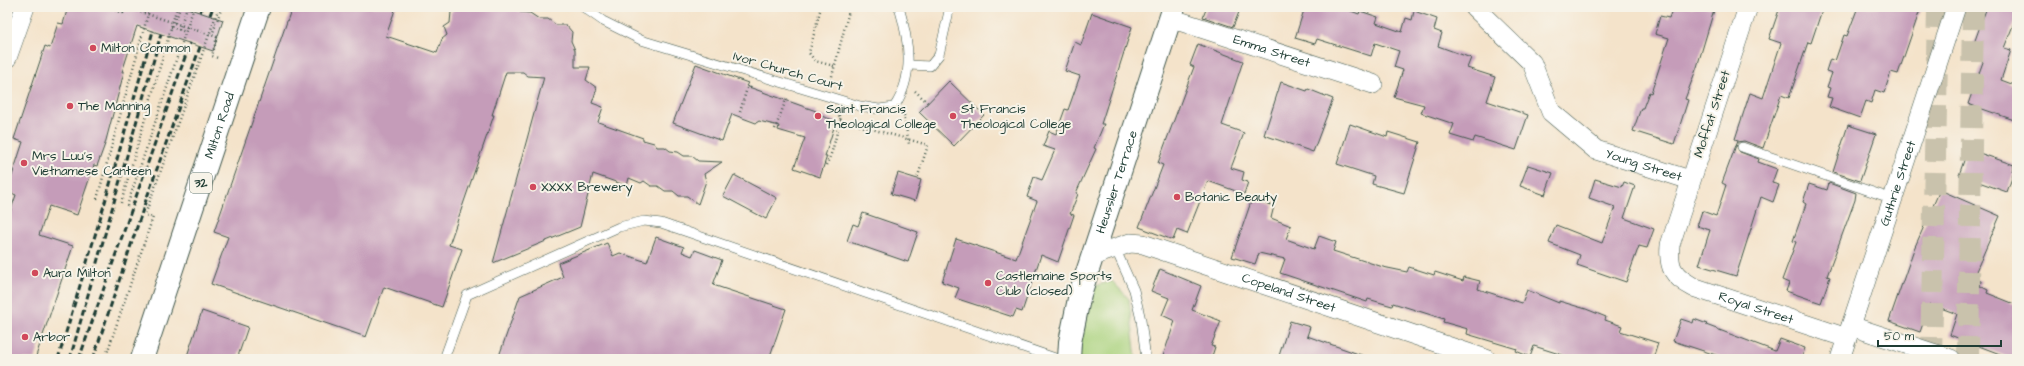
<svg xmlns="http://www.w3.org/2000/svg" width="2024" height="366" viewBox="0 0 2024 366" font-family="'Architects Daughter',sans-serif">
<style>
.green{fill:#aad37f;stroke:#64885a}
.building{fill:#c59cb9}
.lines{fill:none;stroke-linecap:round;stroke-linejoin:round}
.highway-tunnel{stroke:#c9c2ac;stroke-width:22;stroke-dasharray:22 11;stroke-linecap:butt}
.lane-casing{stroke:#3f564a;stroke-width:10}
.street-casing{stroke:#3f564a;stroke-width:20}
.secondary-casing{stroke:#3f564a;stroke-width:24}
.primary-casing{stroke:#3f564a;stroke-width:24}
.path{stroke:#3f564a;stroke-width:2.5;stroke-dasharray:1 3;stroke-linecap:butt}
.lane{stroke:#fff;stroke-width:9}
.street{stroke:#fff;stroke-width:19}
.secondary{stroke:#fff;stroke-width:22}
.primary{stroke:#fff;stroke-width:22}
.rail{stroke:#1f3d34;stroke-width:3;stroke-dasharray:6 3;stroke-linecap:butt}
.path-bridge{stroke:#3f564a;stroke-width:2.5;stroke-dasharray:1 3;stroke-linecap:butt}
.poi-dot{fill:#d1495b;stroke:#f7f3e8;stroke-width:1.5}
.labels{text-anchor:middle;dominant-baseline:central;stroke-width:4;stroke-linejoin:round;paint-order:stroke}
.shield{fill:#f7f3e8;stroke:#60746a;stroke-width:1}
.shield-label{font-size:12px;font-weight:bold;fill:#1f3d34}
.poi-label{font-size:13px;fill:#1f3d34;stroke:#f7f3e8;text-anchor:start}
.street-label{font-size:13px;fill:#1f3d34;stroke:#f7f3e8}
</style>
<rect width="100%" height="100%" fill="#f7f3e8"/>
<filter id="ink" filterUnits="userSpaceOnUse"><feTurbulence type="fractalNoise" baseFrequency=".025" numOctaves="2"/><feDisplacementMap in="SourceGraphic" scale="8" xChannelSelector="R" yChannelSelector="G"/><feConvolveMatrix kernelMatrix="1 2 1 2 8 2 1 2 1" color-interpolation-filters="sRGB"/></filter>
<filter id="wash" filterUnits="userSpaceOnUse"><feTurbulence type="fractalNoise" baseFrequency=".012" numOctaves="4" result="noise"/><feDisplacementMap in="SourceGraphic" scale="16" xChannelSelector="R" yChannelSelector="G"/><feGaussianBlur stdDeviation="0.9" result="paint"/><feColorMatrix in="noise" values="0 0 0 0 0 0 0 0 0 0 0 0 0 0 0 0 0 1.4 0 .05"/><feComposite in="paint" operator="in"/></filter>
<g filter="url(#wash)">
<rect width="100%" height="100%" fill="#f4e3ca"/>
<polygon class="green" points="1112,281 1129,299 1136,359 1076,359 1095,286"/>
<g id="blocks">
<g class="building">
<polygon points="68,7 184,7 223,20 213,51 137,26 122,72 124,72 105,144 97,166 94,165 77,215 49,206 39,235 73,246 35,359 7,359 7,221 16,195 7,191 23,142 14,139 45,46 50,48 58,23 63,24"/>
<polygon points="292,7 396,7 386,36 437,53 442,39 447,35 444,27 450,23 451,12 456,7 512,7 520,12 530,13 539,19 548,19 556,25 566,25 572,32 571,41 575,50 575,67 590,67 586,80 597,88 592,103 603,107 598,122 643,138 643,140 654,143 657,147 665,147 670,151 678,152 684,156 692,156 698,161 722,162 704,174 706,181 698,204 687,196 679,196 673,191 665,191 658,186 651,186 644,181 641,183 629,178 627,186 593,174 580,227 493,263 544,77 528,76 523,72 506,72 492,115 494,115 449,245 462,249 442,307 384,287 366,337 211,284 228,237 214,232"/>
<polygon points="1207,7 1241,7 1233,27 1203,17"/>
<polygon points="1305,7 1340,7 1359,14 1360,11 1378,17 1376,23 1402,32 1406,18 1412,20 1414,11 1437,19 1434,30 1442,33 1438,46 1471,58 1467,68 1495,77 1487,101 1528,115 1516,150 1475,137 1473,142 1450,135 1454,124 1421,113 1424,105 1394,97 1403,70 1394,67 1399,51 1375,43 1371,56 1317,39 1315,44 1295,38"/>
<polygon points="1673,7 1715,7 1697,67 1685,99 1688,100 1674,144 1633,131 1641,108 1643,108 1649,92 1651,93 1669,38 1655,34 1660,16 1669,18"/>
<polygon points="1780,7 1823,7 1811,43 1808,42 1789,98 1781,95 1763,148 1744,141 1738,142 1736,145 1740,152 1759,159 1758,162 1777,169 1772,183 1779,185 1773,202 1761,197 1736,276 1699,265 1710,230 1697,226 1702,211 1716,216 1726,185 1722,183 1738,140 1735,139 1750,93 1763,98 1781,43 1769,39"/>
<polygon points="1858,7 1912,7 1920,10 1898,74 1891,72 1884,93 1875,90 1871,103 1866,101 1860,118 1829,107 1832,98 1827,97 1830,88 1827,87 1832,73 1826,71 1830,59 1835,61 1844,35 1847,36"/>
<polygon points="1987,7 2017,7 2017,24 2014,23 2004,48 2011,50 2001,80 2017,86 2017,121 1968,104 1983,62 1969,57"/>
<polygon points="1092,13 1132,27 1101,124 1104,124 1094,148 1096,149 1076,193 1078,194 1070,214 1074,215 1058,262 1041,255 1022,312 1016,310 1013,317 955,298 959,288 942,282 956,239 1016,259 1037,201 1027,197 1034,177 1042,180 1055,150 1043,146 1049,131 1056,134 1065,109 1068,110 1080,76 1065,71 1075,42 1081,45"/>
<polygon points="1198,44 1243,61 1222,125 1244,133 1231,168 1244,172 1242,180 1248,182 1244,194 1208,181 1187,234 1177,230 1173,240 1139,227 1163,165 1158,163 1186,88 1194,67 1190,65"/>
<polygon points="696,64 748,83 746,86 816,111 815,114 836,121 825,156 827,156 820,177 794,168 805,138 778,130 779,126 759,121 756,123 732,114 722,141 673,123"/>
<polygon points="949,81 984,115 954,146 919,112"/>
<polygon points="1281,82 1307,91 1308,89 1333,99 1313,152 1264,135"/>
<polygon points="1350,124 1387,137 1388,132 1420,142 1404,193 1372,184 1374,176 1337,164"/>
<polygon points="1848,125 1876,134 1860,181 1833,172"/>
<polygon points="1968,149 2014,165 2012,171 2014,172 2007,192 1959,175"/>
<polygon points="1528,165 1553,173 1545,195 1520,186"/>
<polygon points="898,173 921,180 915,201 891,194"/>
<polygon points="734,175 777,198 766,219 723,196"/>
<polygon points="1595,179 1622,187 1624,182 1635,186 1624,218 1654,229 1647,248 1639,246 1626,282 1577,265 1580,255 1549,243 1556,225 1602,243 1615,207 1589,198"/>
<polygon points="1829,183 1856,193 1855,200 1827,276 1830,277 1821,303 1786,291 1789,283 1782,280 1796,242 1793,241 1806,204 1803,202 1809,184 1827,190"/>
<polygon points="1940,190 2000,216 1973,278 1981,281 1980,286 1988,290 1987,293 2017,305 2017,359 2013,359 1950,335 1957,314 1930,304 1920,332 1889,321 1914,249"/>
<polygon points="1252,199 1274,206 1271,218 1291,226 1286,239 1314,249 1319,236 1336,242 1333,251 1383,267 1407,272 1409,267 1434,275 1435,272 1463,281 1464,277 1480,281 1478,289 1522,303 1527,290 1559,303 1559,301 1586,309 1606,317 1605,320 1622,326 1620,331 1658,343 1653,359 1575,359 1534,346 1530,357 1516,351 1517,349 1467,334 1468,329 1443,322 1444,319 1393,303 1392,306 1368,299 1367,302 1280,273 1285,259 1259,253 1255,264 1232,257"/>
<polygon points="863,213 918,232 908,262 847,241 853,224 858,226"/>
<polygon points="656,237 684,247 682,252 692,256 695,250 722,260 713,285 786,309 769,359 498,359 520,296 563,277 558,263 607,243 613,256 620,253 647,262"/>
<polygon points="1160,269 1201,286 1192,310 1221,321 1211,346 1215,347 1211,359 1162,359 1175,321 1162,315 1169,298 1151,291"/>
<polygon points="202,311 248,327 237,359 186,359"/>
<polygon points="1681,319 1693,323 1694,319 1707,324 1706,325 1775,351 1780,339 1805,348 1801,359 1728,359 1673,341"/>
<polygon points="1290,321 1310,327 1307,336 1367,357 1367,359 1278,359"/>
</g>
</g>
</g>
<g filter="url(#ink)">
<use href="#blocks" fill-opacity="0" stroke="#3f564a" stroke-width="1"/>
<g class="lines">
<g class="highway-tunnel">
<polyline points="1931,359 1938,7"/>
<polyline points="1968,359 1973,7"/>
</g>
<g class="lane-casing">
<g id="lane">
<path d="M 583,7 L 603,21 L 641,40 L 860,106 L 879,109 L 894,107 C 915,76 909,41 899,7"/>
<polyline points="909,65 930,66 939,55 949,11"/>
<polyline points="1742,147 1893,199"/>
<polyline points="1115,248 1134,290 1141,320 1146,359"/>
<polyline points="444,359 467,295 619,227 644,221 661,223 1058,359"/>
</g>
</g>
<g class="street-casing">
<g id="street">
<path id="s1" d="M 1474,7 L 1532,63 L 1551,112 L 1596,150 L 1690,180"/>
<path id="s2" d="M 1748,7 L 1670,245 C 1668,268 1673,276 1693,287 L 1847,338"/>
<path id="s3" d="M 1170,18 L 1373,84"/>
<polyline points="7,58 25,7"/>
<path id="s4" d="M 1092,256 L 1130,243 L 1143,244 L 1486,359"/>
<polyline points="1851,326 1951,359"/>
<path id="s5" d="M 1840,359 L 1956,7"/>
</g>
</g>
<g class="secondary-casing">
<g id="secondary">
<path id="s6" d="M 1069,359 L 1070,342 L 1080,294 L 1174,7"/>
</g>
</g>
<g class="primary-casing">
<g id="primary">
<path id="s7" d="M 142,359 L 259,7"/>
</g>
</g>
<g class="path">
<polyline points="108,7 123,13 125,7"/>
<polyline points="131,7 131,9 144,13"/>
<polyline points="821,7 809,53 815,61 834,66"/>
<polyline points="175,23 180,7"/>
<polyline points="171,27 186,32"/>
<polyline points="179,30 187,7"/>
<polyline points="212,35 222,7"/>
<polyline points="217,37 212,56 218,58"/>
<polyline points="830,84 850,7"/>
<polyline points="915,91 928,103"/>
<polyline points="740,112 747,88 753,88"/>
<polyline points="904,115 909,144"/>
<polyline points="840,120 928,145 917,179"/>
<polyline points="775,129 787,97"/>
<path d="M 826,165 C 834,151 836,133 841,117 L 834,112"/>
<polyline points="97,199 150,7"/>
<polyline points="121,203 177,7"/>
<polyline points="127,206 194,7"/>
<polyline points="105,359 153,217 145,215 219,7"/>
</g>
<use href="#lane" class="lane"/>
<use href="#street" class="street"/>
<use href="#secondary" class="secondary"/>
<use href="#primary" class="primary"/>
<g class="rail">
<polyline points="200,12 202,7"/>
<polyline points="210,15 213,7"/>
<polyline points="58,359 105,202 153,31"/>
<polyline points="70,359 161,34"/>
<polyline points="79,359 190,43"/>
<polyline points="93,359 146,200 200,47"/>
</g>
<polyline class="path-bridge" points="144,13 217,37"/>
</g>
</g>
<g class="poi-dot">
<circle cx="93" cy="48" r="4"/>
<circle cx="70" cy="106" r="4"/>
<circle cx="818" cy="116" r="4"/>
<circle cx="953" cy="116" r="4"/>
<circle cx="24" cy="163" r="4"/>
<circle cx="533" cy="187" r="4"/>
<circle cx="1177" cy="197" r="4"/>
<circle cx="35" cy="273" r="4"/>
<circle cx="988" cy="283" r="4"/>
<circle cx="25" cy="337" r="4"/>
</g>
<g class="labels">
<rect class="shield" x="190" y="173" width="22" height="20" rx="3"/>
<g class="shield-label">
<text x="201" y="183">32</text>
</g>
<g class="poi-label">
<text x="101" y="48">Milton Common</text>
<text x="78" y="106">The Manning</text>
<text x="826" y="109">Saint Francis<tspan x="826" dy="15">Theological College</tspan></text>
<text x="961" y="109">St Francis<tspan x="961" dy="15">Theological College</tspan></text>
<text x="32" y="156">Mrs Luu's<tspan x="32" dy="15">Vietnamese Canteen</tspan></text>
<text x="541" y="187">XXXX Brewery</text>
<text x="1185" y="197">Botanic Beauty</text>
<text x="43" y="273">Aura Milton</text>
<text x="996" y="276">Castlemaine Sports<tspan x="996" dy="15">Club (closed)</tspan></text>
<text x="33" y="337">Arbor</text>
</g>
<g class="street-label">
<text stroke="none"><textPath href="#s3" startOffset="107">Emma Street</textPath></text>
<text transform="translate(788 71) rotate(16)">Ivor Church Court</text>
<text transform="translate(1712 114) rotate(-72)">Moffat Street</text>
<text stroke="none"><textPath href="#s7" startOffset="246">Milton Road</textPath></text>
<text stroke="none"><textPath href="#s1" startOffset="242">Young Street</textPath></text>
<text stroke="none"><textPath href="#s6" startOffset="184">Heussler Terrace</textPath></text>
<text stroke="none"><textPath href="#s5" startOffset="185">Guthrie Street</textPath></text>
<text stroke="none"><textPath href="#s4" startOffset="207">Copeland Street</textPath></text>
<text stroke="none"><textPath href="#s2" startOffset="369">Royal Street</textPath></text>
</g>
</g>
<rect width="2024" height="366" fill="none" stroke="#f7f3e8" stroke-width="24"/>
<path d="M1878 340v6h123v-6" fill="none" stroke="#1f3d34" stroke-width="2"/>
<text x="1884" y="340" font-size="12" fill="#1f3d34" stroke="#f7f3e8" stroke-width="3" paint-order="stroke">50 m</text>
</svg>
